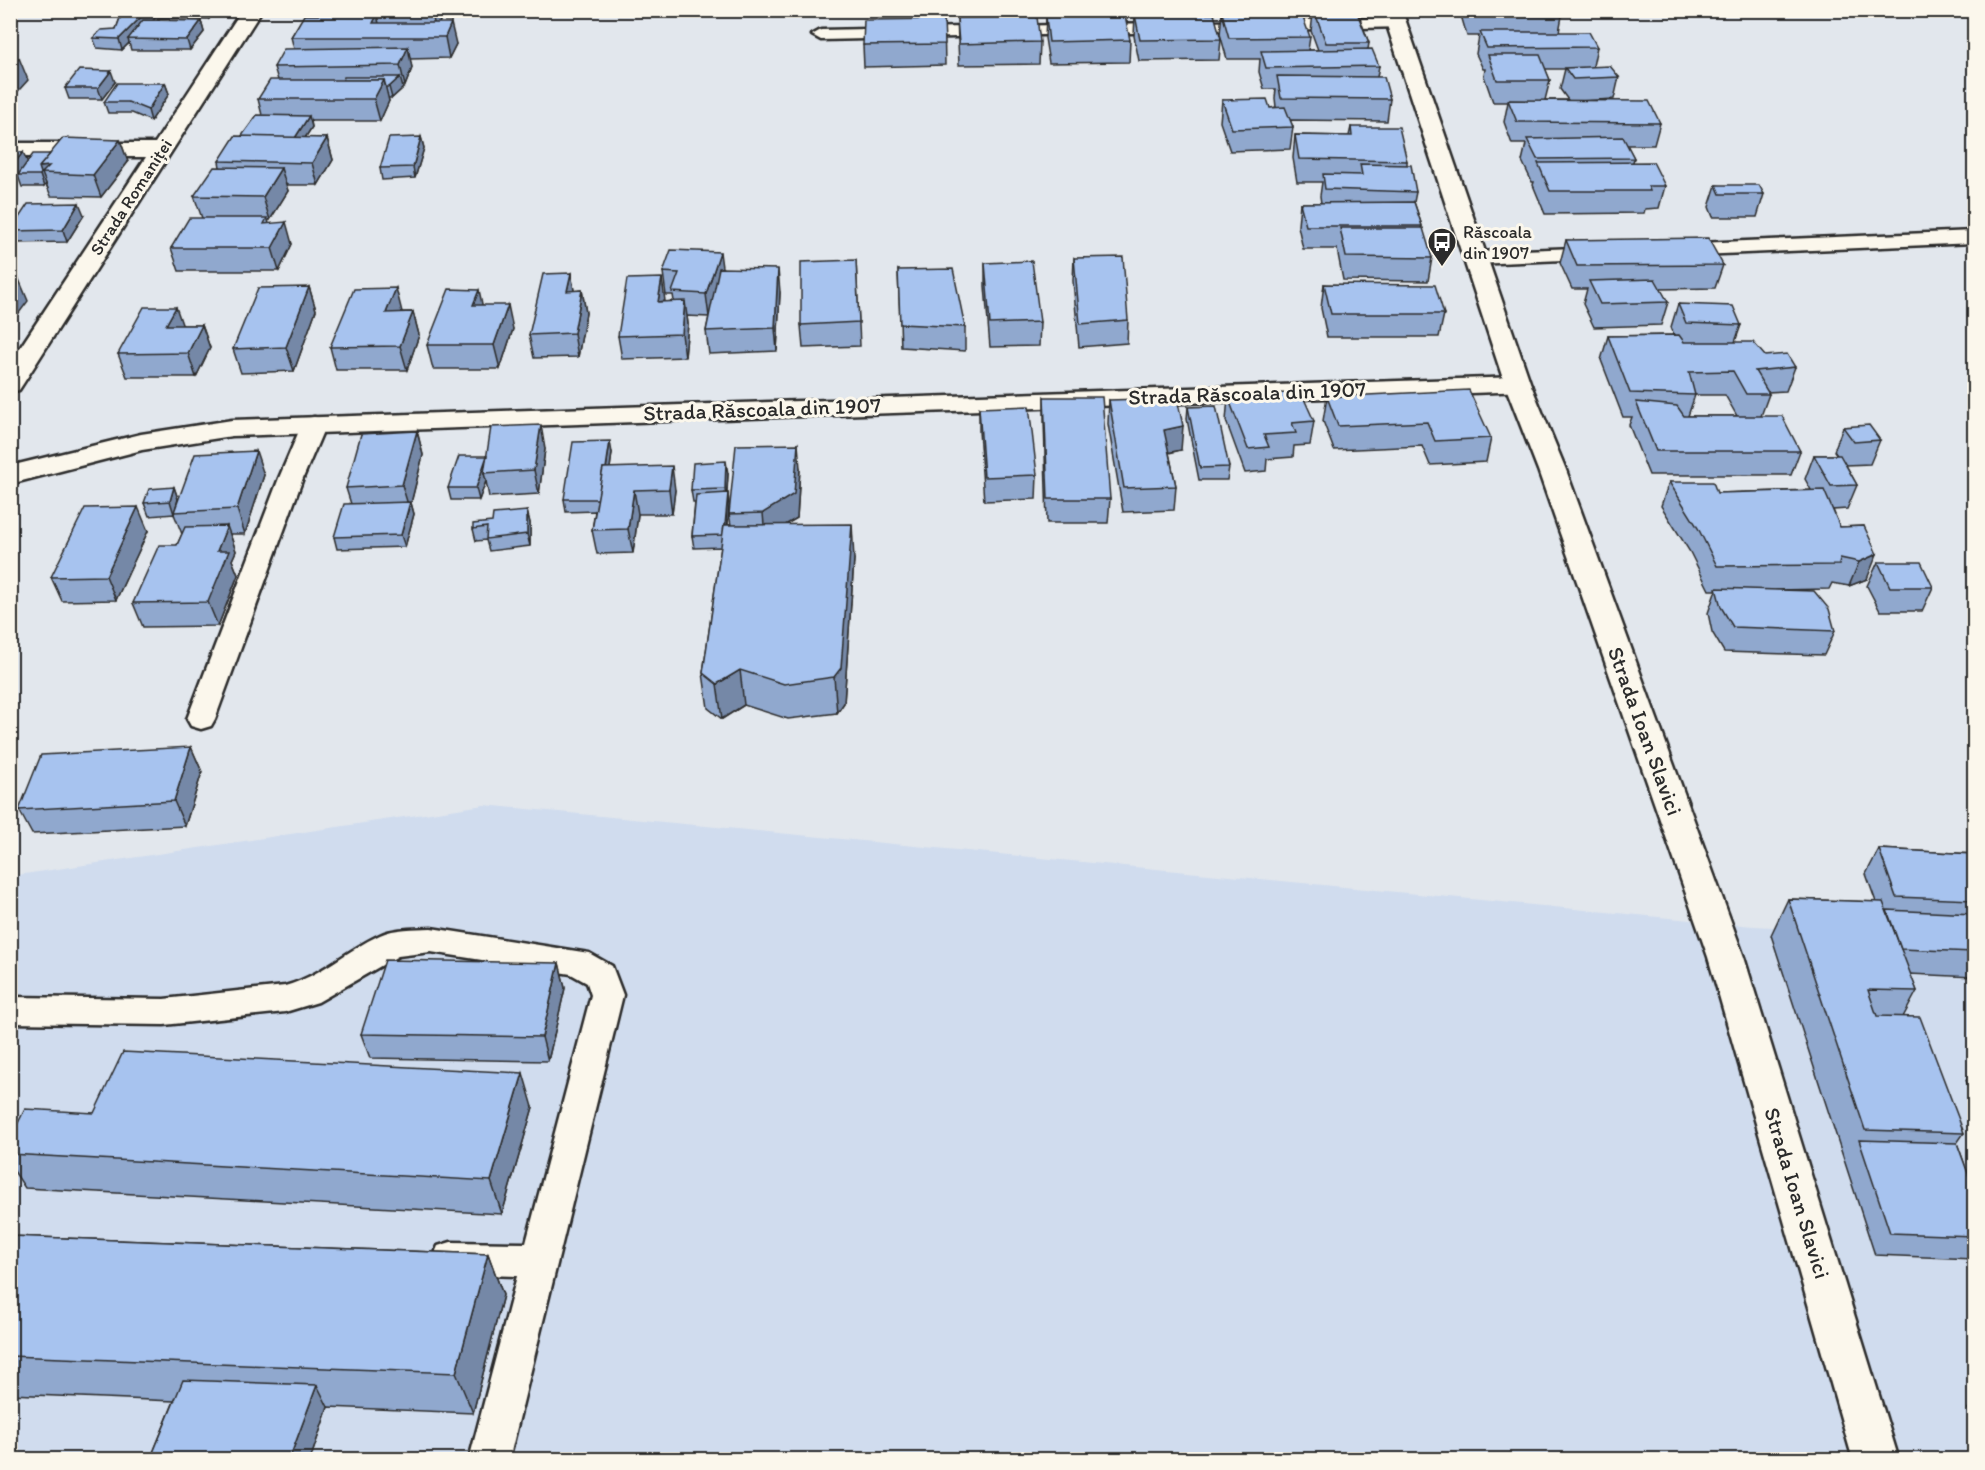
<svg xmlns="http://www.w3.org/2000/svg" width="1985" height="1470" viewBox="0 0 1985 1470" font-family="Itim,sans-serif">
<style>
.built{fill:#d0dcee}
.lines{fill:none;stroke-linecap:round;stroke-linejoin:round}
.lane-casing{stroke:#2b2b2b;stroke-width:5}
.street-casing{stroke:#2b2b2b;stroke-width:5}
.secondary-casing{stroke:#2b2b2b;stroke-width:5}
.lane{fill:#fbf7ec;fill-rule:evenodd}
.street{fill:#fbf7ec;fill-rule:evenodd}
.secondary{fill:#fbf7ec;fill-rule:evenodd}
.wall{fill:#90a8ce;stroke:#2b2b2b;stroke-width:1.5;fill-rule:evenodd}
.shaded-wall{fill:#7588a7;stroke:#2b2b2b;stroke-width:1.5}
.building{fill:#a7c3ef;stroke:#2b2b2b;stroke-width:1.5}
.labels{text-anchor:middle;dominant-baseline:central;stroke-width:6;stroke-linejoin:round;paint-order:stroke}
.far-street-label{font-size:18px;fill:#2b2b2b;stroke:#fbf7ec}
.far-poi-label{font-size:18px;fill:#2b2b2b;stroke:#fbf7ec;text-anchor:start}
.street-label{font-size:22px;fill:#2b2b2b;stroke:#fbf7ec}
</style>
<rect width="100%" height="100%" fill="#e2e7ed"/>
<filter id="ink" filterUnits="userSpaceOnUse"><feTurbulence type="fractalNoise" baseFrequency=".0167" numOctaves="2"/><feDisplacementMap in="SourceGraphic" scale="12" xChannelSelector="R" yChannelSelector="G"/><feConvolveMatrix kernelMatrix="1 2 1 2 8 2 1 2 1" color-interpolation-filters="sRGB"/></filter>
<g filter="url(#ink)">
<polygon class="built" points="484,805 1753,926 1974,938 1974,1459 11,1460 11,876"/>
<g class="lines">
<g class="lane-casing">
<g id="lane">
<polygon points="1397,18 1406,23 1403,27 821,40 812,35 821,30"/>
<polygon points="1974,231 1974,243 1675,256 1668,254 1664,250 1668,246 1675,244"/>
<polygon points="1601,247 1609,248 1612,253 1609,258 1475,264 1467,263 1464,258 1467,253 1475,252"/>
<polygon points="314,417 322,419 326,424 303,478 215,719 211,726 201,729 191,726 187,719 279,478 302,424 306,419"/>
<path d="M 431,928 L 589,953 L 612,966 L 623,995 L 509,1460 L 469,1460 L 517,1276 L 451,1274 L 438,1270 L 433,1258 L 438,1246 L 451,1242 L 526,1243 L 591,995 L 587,983 L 571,974 L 431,952 L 398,956 L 318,1002 L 285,1012 L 164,1025 L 10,1023 L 10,997 L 164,999 L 285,986 C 321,976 347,950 380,935 C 395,928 415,929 431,928 Z"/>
</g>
</g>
<g class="street-casing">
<g id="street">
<polygon points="242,10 262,10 23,384 19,390 10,392 10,363 146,157 10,157 10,143 155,143"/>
<polygon points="1518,377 1528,379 1531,385 1528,391 232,436 142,450 10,484 10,466 141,434 232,420"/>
</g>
</g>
<g class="secondary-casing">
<polygon id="secondary" points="1382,10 1402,10 1531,385 1566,470 1744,957 1899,1460 1853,1460 1708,957 1538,470 1505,385"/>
</g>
<use href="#lane" class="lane"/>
<use href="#street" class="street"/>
<use href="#secondary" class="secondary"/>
</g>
<g class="wall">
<polygon points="123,10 216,10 209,19 155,18 153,20 201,21 204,32 190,50 131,50 129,43 122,50 97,48 93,38 116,29"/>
<polygon points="305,10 490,10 489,15 441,16 441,18 439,23 456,44 449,58 410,59 412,68 405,86 402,86 403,88 392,98 388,98 389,101 380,121 311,121 312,127 305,138 327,138 333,160 318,185 286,185 288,191 270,220 268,220 269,224 292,244 279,271 179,271 171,248 202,218 194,196 220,167 219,161 262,115 258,99 278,80 274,67 294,49 291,37 305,15"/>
<polygon points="1154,10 1199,10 1198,14 1221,39 1219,60 1139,61 1134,36 1135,15 1154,15"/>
<polygon points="1306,10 1357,10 1369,43 1368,49 1379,66 1377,77 1390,99 1387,121 1290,120 1293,127 1290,149 1230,151 1220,122 1222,100 1270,108 1276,107 1275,98 1276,89 1264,89 1259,72 1260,59 1227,59 1220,34 1222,13 1310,37 1308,50 1318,50 1311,31 1313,14 1307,14"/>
<path d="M 1460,10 L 1560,10 L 1562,16 L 1559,32 L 1597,47 L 1593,66 L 1619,77 L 1614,99 L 1579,101 L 1660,123 L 1654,145 L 1627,145 L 1634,158 L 1633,162 L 1665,186 L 1659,208 L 1645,209 L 1644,213 L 1545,214 L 1533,185 L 1534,182 L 1532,182 L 1522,161 L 1526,144 L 1512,144 L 1504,122 L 1508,102 L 1493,102 L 1484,76 L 1485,69 L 1483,69 L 1476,54 L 1479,36 L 1467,36 L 1460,12 ZM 1545,69 L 1565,69 L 1560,89 L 1568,100 L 1545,100 L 1550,80 Z"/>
<polygon points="1046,17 1130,40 1129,62 1049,63 1045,38"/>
<polygon points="957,18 1040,42 1039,64 959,65"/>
<polygon points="944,19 945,65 864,67 863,45"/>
<polygon points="115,82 102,99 69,99 65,88"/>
<polygon points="165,83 169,94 151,121 132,113 108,113 104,102"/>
<polygon points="1351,127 1407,161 1407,165 1416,192 1414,202 1422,226 1421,228 1432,258 1428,281 1343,280 1337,249 1303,249 1298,226 1300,203 1321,203 1320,196 1322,182 1297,182 1293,158 1295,135 1349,136"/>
<polygon points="421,137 424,148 415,178 382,180 380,168"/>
<polygon points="120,140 128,162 101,197 51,196 46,184 44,187 22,187 18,176 14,182 10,182 10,152 28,162 50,154"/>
<polygon points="1716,185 1764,194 1757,217 1713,217 1709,207"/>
<polygon points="10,208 15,208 19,218 84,215 67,242 15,243 11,233 10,234"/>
<polygon points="1566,240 1723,265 1715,288 1660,289 1668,302 1661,325 1594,327 1583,304 1587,289 1572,289 1560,263"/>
<polygon points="1074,258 1128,320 1127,343 1079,347 1073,281"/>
<polygon points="856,260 860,346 803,348 801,325"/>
<polygon points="985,263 1040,322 1039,346 990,347 985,286"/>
<polygon points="722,268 780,292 777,351 709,354 706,331 709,317 687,316 688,324 685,357 622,359 618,336 665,302 674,301 673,295 666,295 663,272"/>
<polygon points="898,270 965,327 965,351 901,347"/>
<polygon points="571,273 574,291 582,290 586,313 578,357 534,358 529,335"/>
<polygon points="1324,284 1444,314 1439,337 1327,337 1321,308"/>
<polygon points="309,287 316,310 294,371 241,373 233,349"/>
<path d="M 1678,304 L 1741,325 L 1735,342 L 1765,356 L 1795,367 L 1786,391 L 1768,392 L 1769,394 L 1761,416 L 1800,451 L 1791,475 L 1649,475 L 1629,425 L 1632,417 L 1623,417 L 1601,360 L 1608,336 L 1674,335 L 1671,327 ZM 1695,395 L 1725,395 L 1737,416 L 1688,416 Z"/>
<polygon points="483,305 513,329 500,369 433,369 427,345"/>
<polygon points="401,312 413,312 419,335 407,370 336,370 330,347 402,312"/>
<polygon points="182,325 202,325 210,348 196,377 127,377 118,354"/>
<polygon points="1044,397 1110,499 1108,523 1047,523 1044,421"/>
<polygon points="1228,397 1314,421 1310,445 1294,446 1293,457 1267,459 1266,471 1245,473 1226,421"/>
<polygon points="1327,397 1491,438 1486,462 1430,465 1422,446 1334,450 1323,421"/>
<polygon points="1109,400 1181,450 1169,453 1176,486 1174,510 1123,512 1108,424"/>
<polygon points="1188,407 1229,467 1227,480 1199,480 1187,419"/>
<polygon points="979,408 1037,475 1036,499 984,501 979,431"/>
<polygon points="1843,427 1880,440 1870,464 1846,465 1857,485 1847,509 1833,510 1840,527 1864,526 1867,579 1849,586 1832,583 1829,589 1777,590 1835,631 1824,655 1724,652 1712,632 1708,613 1716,590 1709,590 1690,552 1661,506 1669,482 1717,493 1811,490 1805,479 1814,455 1837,455 1834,451"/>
<polygon points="417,431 423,455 411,503 414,514 405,547 337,549 334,537 351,504 346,488"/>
<polygon points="545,449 539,494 489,497 486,481 479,500 451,500 448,488 486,456"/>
<polygon points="612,453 610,468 675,490 672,514 638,514 633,553 597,554 592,530 595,511 566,512 564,499"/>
<polygon points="800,468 797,518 786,524 854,559 844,703 837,713 788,719 744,705 722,719 708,708 703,673 721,547 694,548 692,536 695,502 693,502 691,490 728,474 727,493 728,493 729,506 728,525 731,525 729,514"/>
<polygon points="264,475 245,534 230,534 236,551 232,560 238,575 218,626 143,627 133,603 177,545 182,534 174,514 149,516 144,503 174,487 178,499"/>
<polygon points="527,511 530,523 530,546 489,551 486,540 476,541 473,529"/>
<polygon points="148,531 116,600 62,601 51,577"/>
<polygon points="1878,562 1933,587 1922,611 1880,611 1867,586"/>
<polygon points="191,747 202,772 185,826 32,834 19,810"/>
<polygon points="1879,849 1974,854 1974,977 1910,974 1917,991 1903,1017 1964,1133 1957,1143 1974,1190 1974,1259 1875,1255 1771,935 1788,899 1876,902 1866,874"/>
<polygon points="559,963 565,988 548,1061 370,1058 361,1034"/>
<polygon points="1974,1067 1974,1102 1966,1080"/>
<polygon points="533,1107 502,1214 25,1188 10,1165 10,1139 94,1113"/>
<polygon points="10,1236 488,1254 503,1295 473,1413 328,1407 310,1460 150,1460 174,1401 10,1394"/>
<polygon points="1974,1401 1974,1428 1968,1409"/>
</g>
<g class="shaded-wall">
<polygon points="148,10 152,10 155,18 134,39 128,39 129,43 122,50 119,39"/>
<polygon points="207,10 216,10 209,19"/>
<polygon points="431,10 439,10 441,18 436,31"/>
<polygon points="377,15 382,36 373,23"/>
<polygon points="201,21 204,32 190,50 187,40"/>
<polygon points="451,23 456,44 449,58 445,37"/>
<polygon points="408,47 412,68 405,86 400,65"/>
<polygon points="19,58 28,80 10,100 10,69"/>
<polygon points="111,71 115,82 102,99 98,88"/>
<polygon points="400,77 403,88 392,98 389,87"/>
<polygon points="384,80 389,101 380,121 374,99"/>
<polygon points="165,83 169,94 151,121 148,110"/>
<polygon points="309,116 312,127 296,152 293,141"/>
<polygon points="421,137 424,148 415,178 413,167"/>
<polygon points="327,138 333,160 318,185 312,163"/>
<polygon points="120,140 128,162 101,197 93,175"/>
<polygon points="23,152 28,163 18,175 18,176 14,182 10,173 10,169"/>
<polygon points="59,165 42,173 48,189 46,184 44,187 40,175 39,167"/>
<polygon points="281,168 288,191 270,220 263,197"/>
<polygon points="79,203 84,215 67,242 63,230"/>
<polygon points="15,208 20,220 10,231 10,215"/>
<polygon points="286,222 292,244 279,271 272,248"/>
<polygon points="720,252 723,275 709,317 706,294"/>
<polygon points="778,269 780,292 777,351 775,328"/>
<polygon points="571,273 575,296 567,291"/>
<polygon points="18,277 28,301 10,325 10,288"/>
<polygon points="662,278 665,301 658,302"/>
<polygon points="309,287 316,310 294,371 286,347"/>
<polygon points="396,288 402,312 392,336 386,313"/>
<polygon points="479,290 484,313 473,305"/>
<polygon points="582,290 586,313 578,357 574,333"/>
<polygon points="685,301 688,324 685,357 682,334"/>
<polygon points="508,305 513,329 500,369 494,345"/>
<polygon points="176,307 184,330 166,325"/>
<polygon points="413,312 419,335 407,370 400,346"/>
<polygon points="202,325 210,348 196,377 188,353"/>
<polygon points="541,425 545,449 539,494 534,470"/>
<polygon points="1183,426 1181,450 1162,454 1164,430"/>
<polygon points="417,431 423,455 411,503 414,514 405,547 401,535 409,508 402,485"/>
<polygon points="610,441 612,453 604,511 602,499"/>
<polygon points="798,444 800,468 797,518 765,537 763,513"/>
<polygon points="256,451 264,475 245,534 237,509"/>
<polygon points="487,456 484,473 486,481 479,500 476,488"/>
<polygon points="726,461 728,474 726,501 725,489"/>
<polygon points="672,466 675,490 672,514 669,489"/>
<polygon points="174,487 178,499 174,514 170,501"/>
<polygon points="634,490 638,514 633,553 628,529"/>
<polygon points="728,493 729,506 726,547 725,535"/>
<polygon points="138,507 148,531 116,600 106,576"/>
<polygon points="527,511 530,523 530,546 527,534"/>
<polygon points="852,524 854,559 844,703 837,713 834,677"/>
<polygon points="227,526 236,551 232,560 238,575 218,626 208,602 217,551"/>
<polygon points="1877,554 1867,579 1849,586 1859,562"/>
<polygon points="740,670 744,705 722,719 717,684"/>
<polygon points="191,747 202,772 185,826 174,801"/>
<polygon points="559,963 565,988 548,1061 542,1037"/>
<polygon points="523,1073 533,1107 502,1214 491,1181"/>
<polygon points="488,1254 503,1295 473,1413 456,1373"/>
<polygon points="317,1385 328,1407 310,1460 289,1460"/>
</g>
<g class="building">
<polygon points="123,10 148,10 119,39 93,38 101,30 116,29"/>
<polygon points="305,10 402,10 304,12"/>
<polygon points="1314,10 1356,10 1369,43 1326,43"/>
<polygon points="1470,10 1560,10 1562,16 1471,15"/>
<polygon points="1301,12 1310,37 1229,38 1222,13"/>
<polygon points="1214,14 1221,39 1140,40 1135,15"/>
<polygon points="304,15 377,15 373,23 451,23 445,37 291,37"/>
<polygon points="1125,15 1130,40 1049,42 1046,17"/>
<polygon points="1037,17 1040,42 959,44 957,18"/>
<polygon points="944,19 945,44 863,45 864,20"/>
<polygon points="143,20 201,21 187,40 128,39"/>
<polygon points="1480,32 1589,32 1597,47 1487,48"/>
<polygon points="408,47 400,65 274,67 284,49"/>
<polygon points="1372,49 1379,66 1266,68 1261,51"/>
<polygon points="1488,55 1540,55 1550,80 1497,80"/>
<polygon points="10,58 19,58 10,69"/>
<polygon points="1610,66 1619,77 1573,79 1565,68"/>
<polygon points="79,70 111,71 98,88 65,88"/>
<polygon points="1277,76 1384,77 1390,99 1281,98"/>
<polygon points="344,77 400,77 389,87 386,87 384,80 343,80"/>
<polygon points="270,80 384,80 374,99 258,99"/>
<polygon points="117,83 165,83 148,110 128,102 104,102"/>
<polygon points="1267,99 1270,108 1285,107 1293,127 1232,129 1222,100"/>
<polygon points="1508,100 1649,101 1660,123 1517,122"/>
<polygon points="257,115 309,116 295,138 241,137"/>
<polygon points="1351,127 1399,127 1407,161 1299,159 1295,135 1352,136"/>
<polygon points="235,136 327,138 312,163 219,161"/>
<polygon points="421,137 413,167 380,168 389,138"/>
<polygon points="1623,137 1634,158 1537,159 1527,139"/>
<polygon points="63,138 120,140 93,175 42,173 49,166 39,167"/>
<polygon points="10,152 23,152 10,169"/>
<polygon points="33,154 50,154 39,167 41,173 40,175 18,175"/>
<polygon points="1653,162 1665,186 1648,186 1650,191 1550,191 1538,163"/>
<polygon points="1360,164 1411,165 1416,192 1325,189 1323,174 1362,175"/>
<polygon points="214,167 281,168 263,197 194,196"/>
<polygon points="1716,185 1759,185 1764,194 1720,194"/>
<polygon points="1414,202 1422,226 1306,226 1300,203"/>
<polygon points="79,203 63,230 10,231 28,204"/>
<polygon points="10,208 15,208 10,215"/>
<polygon points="189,218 267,218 264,224 286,222 272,248 171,248"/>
<polygon points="1340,228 1423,228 1432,258 1346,257"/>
<polygon points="1708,238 1723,265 1577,266 1566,240"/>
<polygon points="671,250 720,252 706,294 672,292 679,273 663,272"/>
<polygon points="1123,257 1128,320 1080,324 1074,258"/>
<polygon points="856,260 859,322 801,325 801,262"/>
<polygon points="1032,261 1040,322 990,324 985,263"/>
<polygon points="719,268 778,269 775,328 706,331"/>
<polygon points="953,269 965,327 900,324 898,270"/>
<polygon points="571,273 567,291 582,290 574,333 529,335 543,274"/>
<polygon points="10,277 18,277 10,288"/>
<polygon points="662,278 658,302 685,301 682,334 618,336 627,279"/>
<polygon points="1655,279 1668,302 1600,304 1589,281"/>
<polygon points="1324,284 1435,285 1444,314 1331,314"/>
<polygon points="309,287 286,347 233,349 258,288"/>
<polygon points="396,288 386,313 413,312 400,346 330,347 354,289"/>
<polygon points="449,289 479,290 473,305 508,305 494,345 427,345"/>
<polygon points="1678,304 1733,306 1741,325 1686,323"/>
<polygon points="144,307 176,307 166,325 202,325 188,353 118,354"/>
<polygon points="1679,335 1684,342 1753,342 1765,356 1787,354 1795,367 1755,371 1769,394 1746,394 1733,371 1689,372 1695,395 1630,393 1608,336"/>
<polygon points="1469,390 1491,438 1435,441 1427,422 1338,426 1327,397"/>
<polygon points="1301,392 1314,421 1292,423 1296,433 1264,435 1269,447 1248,449 1228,397"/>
<polygon points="1044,397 1102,397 1110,499 1048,499"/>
<polygon points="1177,398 1183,426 1164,430 1176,486 1124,488 1109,400"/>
<polygon points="1636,402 1677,406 1684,416 1782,416 1800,451 1656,451"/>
<polygon points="1029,406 1037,475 984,477 979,408"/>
<polygon points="1216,406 1229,467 1200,468 1188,407"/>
<polygon points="541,425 534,470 484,473 491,427"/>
<polygon points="1869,425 1880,440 1854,442 1843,427"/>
<polygon points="417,431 402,485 346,488 361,434"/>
<polygon points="610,441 606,468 603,468 598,499 564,499 573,442"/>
<polygon points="798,444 794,494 763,513 729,514 736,445"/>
<polygon points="256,451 237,509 174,512 195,454"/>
<polygon points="1814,455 1840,455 1857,485 1831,486"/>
<polygon points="459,456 487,456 476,488 448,488"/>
<polygon points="726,461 725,489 691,490 693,463"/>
<polygon points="672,466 669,489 634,490 628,529 592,530 603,468"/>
<polygon points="1669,482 1713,482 1717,493 1824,490 1840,527 1864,526 1877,554 1859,562 1840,558 1839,565 1717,566 1698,528"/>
<polygon points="174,487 170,501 144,503 149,489"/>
<polygon points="728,493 725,525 724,525 723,535 692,536 696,495"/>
<polygon points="410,502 401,535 334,537 344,504"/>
<polygon points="138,507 106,576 51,577 85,508"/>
<polygon points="527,511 527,534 486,539 487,527 473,529 473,524 492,522 493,514"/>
<polygon points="852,524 841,668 834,677 784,684 740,670 717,684 703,673 724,525"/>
<polygon points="227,526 217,551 229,551 208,602 133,603 159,545 177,545 185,527"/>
<polygon points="1878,562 1921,562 1933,587 1890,587"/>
<polygon points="1716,588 1814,591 1829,609 1835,631 1733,627 1721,607"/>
<polygon points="191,747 174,801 19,810 41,755"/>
<polygon points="1879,849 1974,854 1974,900 1896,897"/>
<polygon points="1788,899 1883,902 1917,991 1868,990 1877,1016 1920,1017 1964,1133 1865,1130"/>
<polygon points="1887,910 1974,914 1974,952 1901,949"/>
<polygon points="385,960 559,963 542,1037 361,1034"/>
<polygon points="123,1052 523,1073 491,1181 10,1154 10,1139 25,1109 94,1113"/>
<polygon points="1859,1140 1957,1143 1974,1190 1974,1236 1890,1233"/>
<polygon points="10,1236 488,1254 456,1373 10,1356"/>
<polygon points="183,1380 317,1385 289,1460 150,1460"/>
</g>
</g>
<defs>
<g id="bus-pin" transform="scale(1.5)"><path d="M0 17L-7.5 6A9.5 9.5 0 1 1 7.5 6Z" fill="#2b2b2b" stroke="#fbf7ec"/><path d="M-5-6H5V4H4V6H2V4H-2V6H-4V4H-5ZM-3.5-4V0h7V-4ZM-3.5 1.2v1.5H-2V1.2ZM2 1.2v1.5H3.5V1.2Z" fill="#fff"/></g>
</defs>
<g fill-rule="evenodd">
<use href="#bus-pin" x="1442" y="242"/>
</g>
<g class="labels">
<g class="far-street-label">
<text transform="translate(131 197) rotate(-57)">Strada Romaniței</text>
</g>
<g class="far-poi-label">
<text x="1463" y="232">Răscoala<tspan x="1463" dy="21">din 1907</tspan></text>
</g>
<g class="street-label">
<text transform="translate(1247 393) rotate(-2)">Strada Răscoala din 1907</text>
<text transform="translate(762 409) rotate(-2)">Strada Răscoala din 1907</text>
<text transform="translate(1645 731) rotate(70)">Strada Ioan Slavici</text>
<text transform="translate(1797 1193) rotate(73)">Strada Ioan Slavici</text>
</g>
</g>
<rect width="1985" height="1470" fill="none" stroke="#fbf7ec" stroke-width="36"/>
<rect x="18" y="18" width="1949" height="1434" fill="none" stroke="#2b2b2b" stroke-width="2" filter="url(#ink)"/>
</svg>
